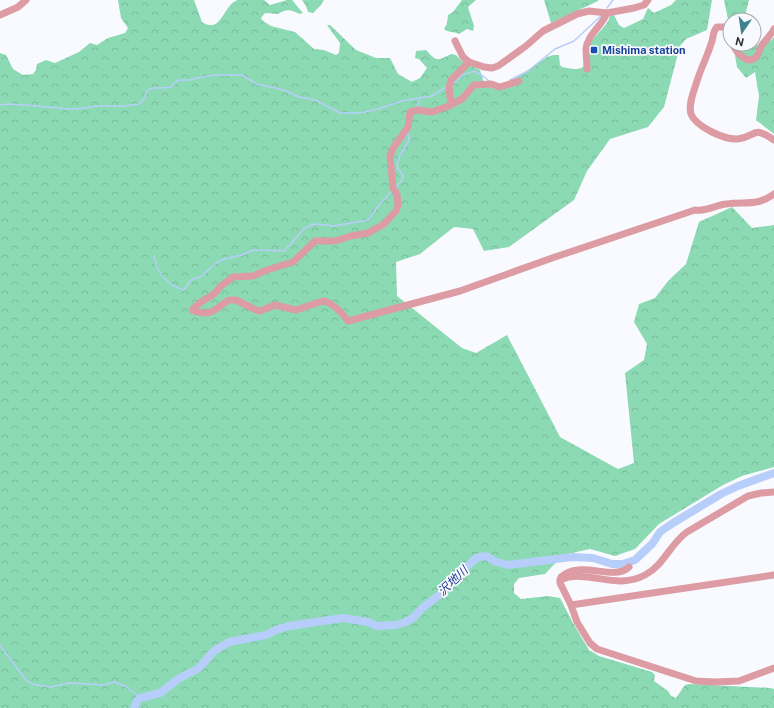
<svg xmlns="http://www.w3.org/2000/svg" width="774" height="708" viewBox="0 0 774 708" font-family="'Public Sans','Noto Sans JP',sans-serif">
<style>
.forest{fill:url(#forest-crowns)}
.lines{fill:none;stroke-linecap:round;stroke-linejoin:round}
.stream{stroke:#b7cefb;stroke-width:1.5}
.river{stroke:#b7cefb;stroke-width:8}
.minor{stroke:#dd9ca3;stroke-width:7}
.transit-dot{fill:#1a4fb4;stroke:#f8faff;stroke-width:1.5}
.labels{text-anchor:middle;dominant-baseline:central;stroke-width:3.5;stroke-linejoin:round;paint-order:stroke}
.transit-label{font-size:11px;font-weight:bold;fill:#164399;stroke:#f8faff;text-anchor:start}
.water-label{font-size:12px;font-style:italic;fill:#1c3b8f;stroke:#f8faff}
</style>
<defs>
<pattern id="forest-crowns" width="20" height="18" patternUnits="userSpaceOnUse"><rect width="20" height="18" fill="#8cdab4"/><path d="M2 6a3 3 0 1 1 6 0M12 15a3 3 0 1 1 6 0" fill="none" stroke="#79bb9b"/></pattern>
</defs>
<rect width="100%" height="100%" fill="#f8faff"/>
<g class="forest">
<path d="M 118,0 L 194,0 L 202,22 C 222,35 223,4 238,0 C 246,0 257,0 264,0 L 270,5 L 287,0 L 292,0 L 303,13 L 300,14 C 291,10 287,8 278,14 L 265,13 L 261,18 L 263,21 L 271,26 L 295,32 L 314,49 L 324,50 L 336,55 L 339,53 L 340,43 L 327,25 L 330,25 L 356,50 L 376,58 L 390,58 L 398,74 L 412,82 L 420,78 L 427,68 L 419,59 L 415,58 L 416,51 L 426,50 C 437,62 437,61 451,54 L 456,55 L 462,61 L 480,70 L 485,86 L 497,89 L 516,78 L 547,57 L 553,55 L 559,55 L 560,65 L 562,67 C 568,68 577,71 583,67 C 593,59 586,52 590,44 C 595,34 608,26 610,16 L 614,15 L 619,25 L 624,28 L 643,19 L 648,8 L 654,13 L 671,5 L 676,0 L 712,0 L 707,30 L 686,39 L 680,46 L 664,107 L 648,127 L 610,139 L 587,171 L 574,200 L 509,247 L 484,251 L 473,229 L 454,227 L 420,254 L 396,262 L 397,296 L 462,348 L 476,353 L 507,335 L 560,437 L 618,469 L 634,463 L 625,373 L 644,360 L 647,344 L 634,322 L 639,304 L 655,298 L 668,281 L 686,264 L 699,222 L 732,207 L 752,228 L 774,225 L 774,467 L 742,476 L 723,485 L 659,524 L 635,549 L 615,556 L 590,549 L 563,555 L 545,574 L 519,578 L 514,584 L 514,593 L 521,599 L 548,596 L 560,598 L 573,623 L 589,650 L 599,656 L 652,672 L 655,675 L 654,681 L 668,691 L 671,696 L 676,698 L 685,685 L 689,684 L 770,688 L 774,689 L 774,708 L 0,708 L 0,53 L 6,55 L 13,69 L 23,75 L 33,74 L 36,70 L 37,64 L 46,60 L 55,63 L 79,52 L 90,43 L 97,45 L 108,38 L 125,33 L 128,28 L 121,18 Z"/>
<polygon points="302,0 324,0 321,5 313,13 308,12 306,6"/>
<path d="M 462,0 L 476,0 L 468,7 L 474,26 L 473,31 L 467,29 L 459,34 C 454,31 448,33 444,29 L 447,24 L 448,15 L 453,12 Z"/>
<polygon points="544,0 599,0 596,2 551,23"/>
<polygon points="724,0 749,0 744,20 730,20 730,29"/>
<path d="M 774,37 L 774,134 L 756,120 L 759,96 L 755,72 L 746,78 L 737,67 L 733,44 C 746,44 766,48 774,37 Z"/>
</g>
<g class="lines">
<g class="stream">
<polyline points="607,8 613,0"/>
<polyline points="510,80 528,71 555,49 574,41 602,15"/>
<polyline points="453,84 461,76 474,71 483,76 489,81"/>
<path d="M 0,105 L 9,104 L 26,105 L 69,109 L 77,109 L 97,106 L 125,106 L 139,104 L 145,98 C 146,83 160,90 171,87 L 178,80 L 191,80 L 197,78 L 215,75 L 242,75 L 257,84 L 284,90 L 299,97 L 315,100 L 340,113 L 360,113 L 378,109 L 402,101 L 432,96 L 446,87"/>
<polyline points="417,108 420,97"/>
<polyline points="395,188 402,180 403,175 398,169 397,165 400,155 409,140 408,133"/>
<path d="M 154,256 C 157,274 167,285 184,290 L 188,284 L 191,280 L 200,277 L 216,263 L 224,259 L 242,255 L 253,250 L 284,251 L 304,229 L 311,225 L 315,224 L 334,226 L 368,220 L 379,205 L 392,191"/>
<polyline points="0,645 25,679 32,684 50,687 70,683 104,685 114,682 125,686 141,698"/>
</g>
<polyline class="river" points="134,708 137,701 140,698 160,693 178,679 199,668 214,651 229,642 266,635 276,630 289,626 343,618 368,622 377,626 396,625 406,622 414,617 422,608 446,590 456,577 476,558 483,556 488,557 494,561 508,565 572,557 593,558 612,564 623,564 635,560 652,544 660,532 673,523 721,494 738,486 774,473"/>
<g class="minor">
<polyline points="0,15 18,7 26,0"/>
<path d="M 730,37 L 725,27 L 717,27 C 712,32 714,38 711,44 C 707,57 701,68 697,81 C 694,91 688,104 691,114 C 696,127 725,140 738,139 C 758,136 752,125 774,140"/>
<polyline points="455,41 463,57 469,62 484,67 492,68 498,66 526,46 543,31 577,14 589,11 607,13 634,8 644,5 648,0"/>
<path d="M 733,44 C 736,52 748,67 757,56 C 759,53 760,48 762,45 C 766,39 771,35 774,29"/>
<path d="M 587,69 C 587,62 586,55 586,49 C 587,35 602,26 607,13"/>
<path d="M 519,81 L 500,87 L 491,84 L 474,85 L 462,99 L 446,107 L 432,112 L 418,110 L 410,112 L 408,127 L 393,148 L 390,156 L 393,188 L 397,194 L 398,205 L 396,211 L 384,224 L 368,233 L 351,236 L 335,241 L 315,241 L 293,262 L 264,271 L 253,276 L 233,277 L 221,286 L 214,294 L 201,302 L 193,309 L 193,311 C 214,317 215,308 229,300 L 236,300 L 256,310 L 260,311 L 275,305 L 296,310 L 323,301 C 332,302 343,314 348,321 L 460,291 L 555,257 L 695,210 C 705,212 716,205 726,204 C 745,201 756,207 774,194"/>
<polyline points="451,105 449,87 451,80 469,62"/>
<path d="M 629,567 C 614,582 580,559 561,577 L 560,583 L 571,605 L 577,622 L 590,643 L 597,649 L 696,681 L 715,682 L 739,681 L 774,668"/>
<path d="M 560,580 C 588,568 615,591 645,575 C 664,565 670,544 687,532 L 748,496 L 761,493 L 774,492"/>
<polyline points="571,605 774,575"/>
</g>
</g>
<rect class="transit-dot" x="590" y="46" width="8" height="8" rx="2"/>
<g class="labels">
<g class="transit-label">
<text x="602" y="50">Mishima station</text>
</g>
<g class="water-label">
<text transform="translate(453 581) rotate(-44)">沢地川</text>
</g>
</g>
<g transform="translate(742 32) rotate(193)"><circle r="19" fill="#f8faff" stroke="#a7a9ad"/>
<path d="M0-3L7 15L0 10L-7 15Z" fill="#3d838f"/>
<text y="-6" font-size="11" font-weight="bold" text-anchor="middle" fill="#2e2f31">N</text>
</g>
</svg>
